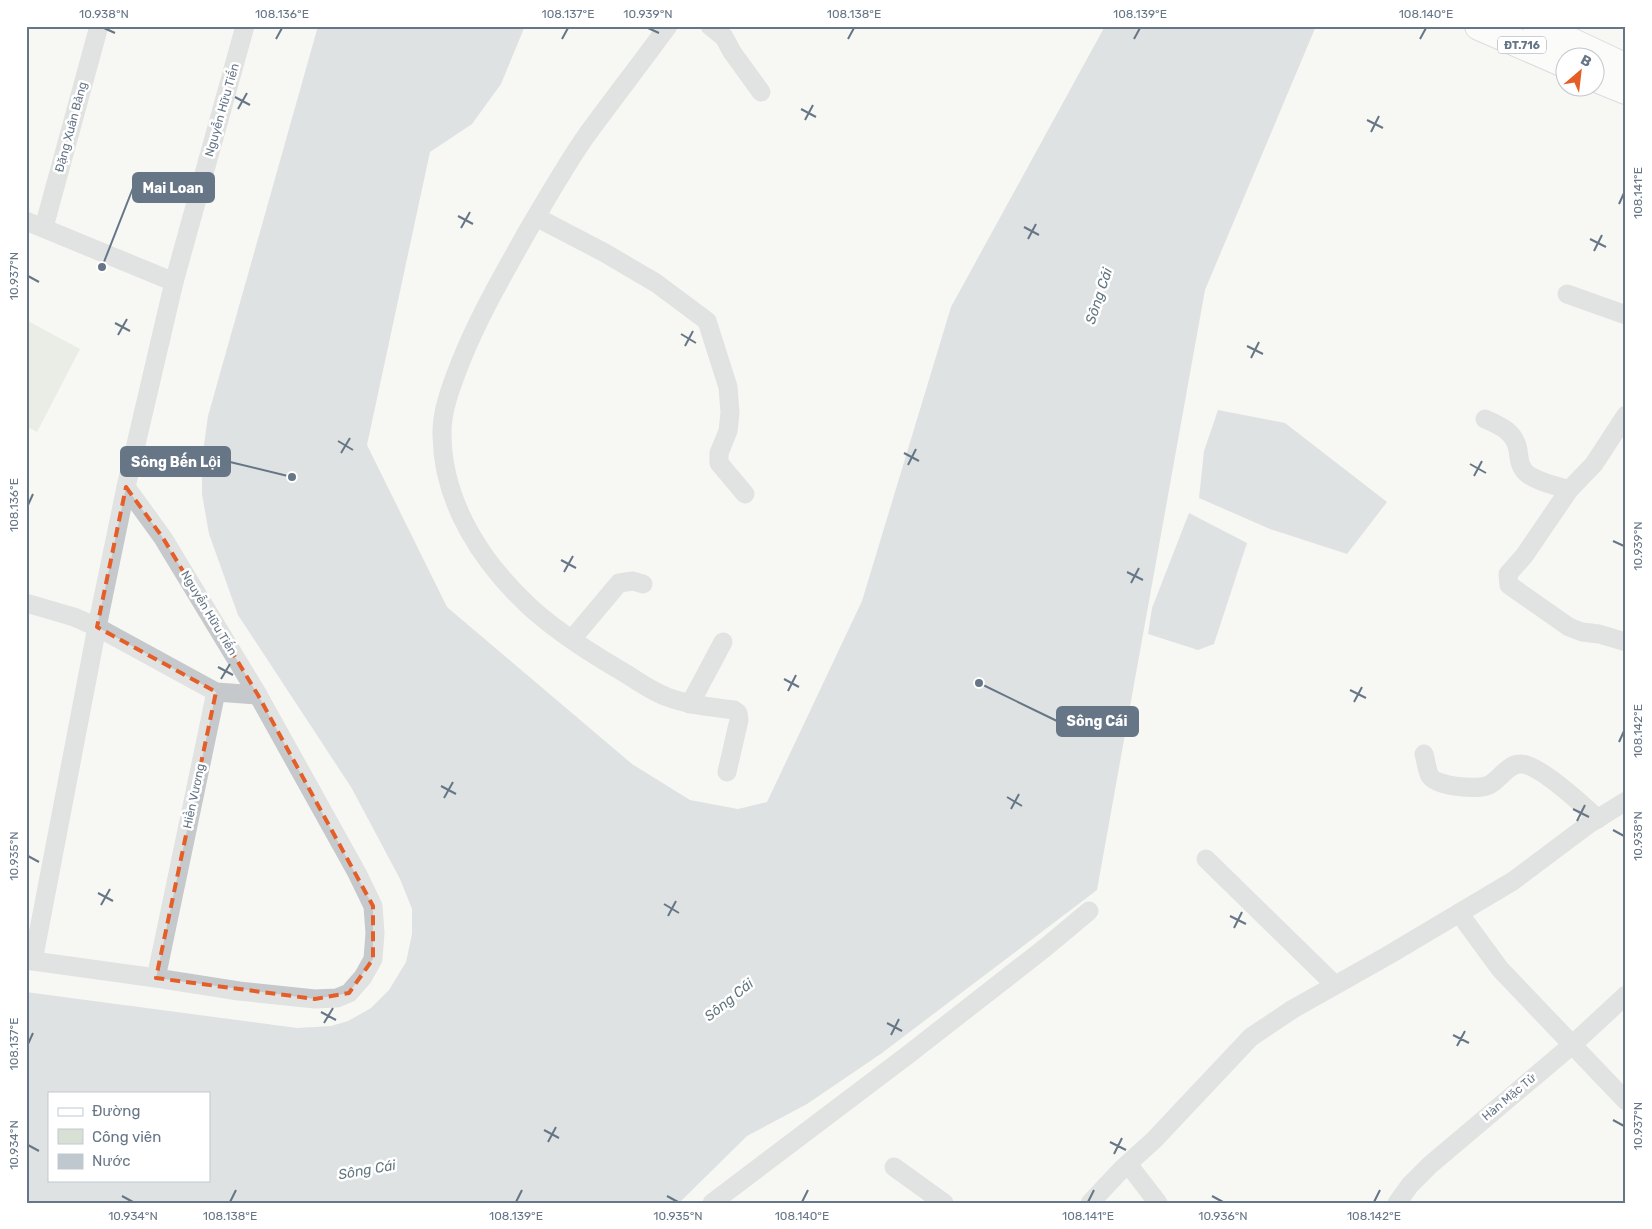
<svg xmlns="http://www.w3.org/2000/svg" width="1652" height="1229" viewBox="0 0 1652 1229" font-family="Rubik,sans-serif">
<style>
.green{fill:#d8dfd5}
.water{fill:#bfc8ce;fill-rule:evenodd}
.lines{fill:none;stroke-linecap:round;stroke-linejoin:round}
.primary-casing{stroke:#b8bcc0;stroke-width:30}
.minor{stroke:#c5c9cc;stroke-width:19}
.primary{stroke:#fff;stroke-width:28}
.marked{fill:none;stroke:#e55d27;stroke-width:4;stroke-dasharray:10 6;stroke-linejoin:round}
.ticks{fill:none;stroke:#667686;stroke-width:2}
.labels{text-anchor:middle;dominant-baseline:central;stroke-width:5;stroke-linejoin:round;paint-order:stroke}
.shield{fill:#fff;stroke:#949faa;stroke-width:1}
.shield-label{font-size:11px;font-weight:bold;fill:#667686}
.street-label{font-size:12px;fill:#667686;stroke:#fff}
.water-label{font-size:14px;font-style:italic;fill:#627782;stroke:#fff}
.leader{fill:none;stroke:#667686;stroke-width:2}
.callout-dot{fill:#667686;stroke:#fff;stroke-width:2}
.callout{fill:#667686;stroke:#667686;stroke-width:2}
.callout-label{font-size:14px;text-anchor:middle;font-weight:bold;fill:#fff}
.neatline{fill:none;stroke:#667686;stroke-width:2}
.ticks-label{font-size:12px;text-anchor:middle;fill:#667686}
</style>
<rect width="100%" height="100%" fill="#f7f7f4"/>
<polygon class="green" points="26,320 80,349 37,432 26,426"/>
<g class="water">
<path d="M 318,26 L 525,26 L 501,84 L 472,124 L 430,152 L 367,445 L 447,607 L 632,764 L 690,800 L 738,809 L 767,802 L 862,601 L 951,307 L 1105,26 L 1316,26 L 1205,290 L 1097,890 L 882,1053 L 807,1104 L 747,1136 L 679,1203 L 26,1203 L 26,992 L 297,1028 L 331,1026 L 348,1021 L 371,1008 L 389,990 L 406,962 L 412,934 L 412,909 L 400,879 L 351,787 L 238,615 L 209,534 L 202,494 L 202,459 L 208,416 ZM 49,1093 L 209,1093 L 209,1180 L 49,1180 Z"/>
<polygon points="1218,410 1285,423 1387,502 1347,554 1270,529 1199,498 1204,451"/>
<polygon points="1189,513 1247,543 1214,644 1198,650 1148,634 1152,608"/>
</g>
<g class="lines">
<g class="primary-casing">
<g id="primary">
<polyline points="1479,26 1564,63"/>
<polyline points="1537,26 1626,68"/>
<polyline points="1594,77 1626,90"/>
</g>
</g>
<g class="minor">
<path d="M 668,26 C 641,63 613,99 586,136 C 565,166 546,200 527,232 C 503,275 479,316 461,361 C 452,384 441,411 442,436 C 443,503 482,563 531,608 C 560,634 594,655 628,675 C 640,683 654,692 667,697 C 688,705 712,707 734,710 L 738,713 L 739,720 L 727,772"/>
<polyline points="710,26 724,37 732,52 761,92"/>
<polyline points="536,217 605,253 656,283 707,321 728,387 730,413 728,431 719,453 719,463 745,494"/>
<polyline points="26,221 174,282"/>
<polyline points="44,227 99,26"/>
<polyline points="1567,294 1626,315"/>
<polyline points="1626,415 1594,464 1569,490 1524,556 1508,574 1509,585 1569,627 1582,632 1599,634 1626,642"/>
<path d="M 1485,419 C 1501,426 1515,432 1518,450 C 1519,456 1519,464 1523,469 C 1529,480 1557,486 1569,490"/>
<polyline points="26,603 74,617 97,627 216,692 258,695"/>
<polyline points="572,639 619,583 633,581 643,584"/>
<polyline points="690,704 723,642"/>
<path d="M 1424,754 C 1426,761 1427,771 1430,776 C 1437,787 1478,790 1489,785 C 1499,780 1508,764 1520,764 C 1538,763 1584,806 1598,819"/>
<polyline points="1206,859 1335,985"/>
<polyline points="1459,913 1500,969 1626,1101"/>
<polyline points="26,960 156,978 239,991 315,999 337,998 349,993 363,977 373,959 375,933 373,906 357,873 258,695 163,538 126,487 174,282 245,26"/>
<polyline points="33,961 97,627 126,487"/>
<polyline points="156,978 216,692"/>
<polyline points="1128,1164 1158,1203"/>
<polyline points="894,1167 944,1203"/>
<polyline points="712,1203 909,1054 1046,947 1089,911"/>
<polyline points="1090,1203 1123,1168 1154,1140 1251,1037 1293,1009 1387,956 1513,881 1589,824 1626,801"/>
<polyline points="1397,1203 1410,1185 1430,1165 1572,1045 1626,995"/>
</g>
<use href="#primary" class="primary"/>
</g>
<path d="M0 0H1652V1229H0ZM 126,487 L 163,538 L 258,695 L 373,906 L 373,959 L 349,993 L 315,999 L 156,978 L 216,692 L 97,627 Z" fill="#f7f7f4" fill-opacity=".55" fill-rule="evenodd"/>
<path class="marked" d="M 126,487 L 163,538 L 258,695 L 373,906 L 373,959 L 349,993 L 315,999 L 156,978 L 216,692 L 97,627 Z"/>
<path class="ticks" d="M 104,28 L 115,33M 648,28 L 659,33M 276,39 L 282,28M 562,39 L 568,28M 848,39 L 854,28M 1134,39 L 1140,28M 1420,39 L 1426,28M 235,97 L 250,105M 238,109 L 247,93M 801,109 L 816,117M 805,120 L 813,105M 1367,120 L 1383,128M 1371,132 L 1379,116M 1619,204 L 1624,193M 458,216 L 473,224M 1024,227 L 1039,235M 461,228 L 470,212M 1028,239 L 1036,224M 1590,239 L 1606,247M 1594,251 L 1602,235M 28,276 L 39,282M 115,323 L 130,331M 681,334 L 696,343M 118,335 L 127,319M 685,346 L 693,331M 1247,346 L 1263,354M 1251,358 L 1259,342M 338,441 L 353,450M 341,453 L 350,438M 904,453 L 919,461M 1470,464 L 1486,473M 908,465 L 916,449M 1474,476 L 1482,461M 28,505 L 33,494M 1613,541 L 1624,546M 561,560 L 576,568M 564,572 L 573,556M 1127,572 L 1143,580M 1131,583 L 1139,568M 218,667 L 233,675M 221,679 L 230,664M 784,679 L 799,687M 1350,690 L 1366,698M 788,691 L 796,675M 1354,702 L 1362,687M 1619,742 L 1624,731M 441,786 L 456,794M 1007,797 L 1022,806M 444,798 L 453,782M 1011,809 L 1019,794M 1573,809 L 1589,817M 1577,821 L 1585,805M 1613,830 L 1624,836M 28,856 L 39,862M 98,893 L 113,901M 664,904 L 679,913M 101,905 L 110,889M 668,916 L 676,901M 1230,916 L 1246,924M 1234,928 L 1242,912M 321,1012 L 336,1020M 324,1023 L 333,1008M 887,1023 L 902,1031M 891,1035 L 899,1019M 1453,1035 L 1469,1043M 28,1044 L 33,1033M 1457,1046 L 1465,1031M 1613,1120 L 1624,1126M 544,1130 L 559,1138M 548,1142 L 556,1127M 1110,1142 L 1126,1150M 28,1145 L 39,1151M 1114,1154 L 1122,1138M 122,1196 L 133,1202M 667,1196 L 678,1202M 1212,1196 L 1223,1202M 230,1202 L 236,1190M 516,1202 L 522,1190M 802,1202 L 808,1190M 1088,1202 L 1094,1190M 1374,1202 L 1380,1190"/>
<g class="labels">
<rect class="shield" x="1498" y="36.5" width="48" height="17" rx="4"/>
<g class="shield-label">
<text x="1522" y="45">ĐT.716</text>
</g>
<g class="street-label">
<text transform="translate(222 110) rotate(-74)">Nguyễn Hữu Tiến</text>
<text transform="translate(71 127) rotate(-75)">Đặng Xuân Bảng</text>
<text transform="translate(209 613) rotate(59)">Nguyễn Hữu Tiến</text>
<text transform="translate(194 796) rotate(-78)">Hiền Vương</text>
<text transform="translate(1509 1097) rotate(-40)">Hàn Mặc Tử</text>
</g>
<g class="water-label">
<text transform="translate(1099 296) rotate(-72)">Sông Cái</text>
<text transform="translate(729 1000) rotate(-39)">Sông Cái</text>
<text transform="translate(367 1170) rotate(-10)">Sông Cái</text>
</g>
</g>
<path class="leader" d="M102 267L133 188M292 477L230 462M979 683L1057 721"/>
<g class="callout-dot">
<circle cx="102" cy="267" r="5"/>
<circle cx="292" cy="477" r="5"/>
<circle cx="979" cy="683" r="5"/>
</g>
<g class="callout">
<rect x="133" y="173" width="81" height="29" rx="5"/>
<rect x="121" y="447" width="109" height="29" rx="5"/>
<rect x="1057" y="707" width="81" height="29" rx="5"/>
</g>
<g class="callout-label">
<text x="173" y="193">Mai Loan</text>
<text x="176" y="467">Sông Bến Lội</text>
<text x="1097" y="726">Sông Cái</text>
</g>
<rect width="1652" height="1229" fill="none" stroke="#ffffff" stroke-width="55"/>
<rect x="48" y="1092" width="162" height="90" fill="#ffffff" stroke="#c2c8cf"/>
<rect x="58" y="1108" width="25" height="8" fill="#ffffff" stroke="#c2c8cf"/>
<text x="92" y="1116" font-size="15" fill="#667686">Đường</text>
<rect x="58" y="1129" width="25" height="15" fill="#d8dfd5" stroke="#c2c8cf"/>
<text x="92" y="1142" font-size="15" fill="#667686">Công viên</text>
<rect x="58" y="1154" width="25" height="15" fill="#bfc8ce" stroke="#c2c8cf"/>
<text x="92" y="1166" font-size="15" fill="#667686">Nước</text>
<g transform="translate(1580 72) rotate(28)"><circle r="24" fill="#ffffff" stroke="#c2c8cf"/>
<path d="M0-4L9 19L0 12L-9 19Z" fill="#e55d27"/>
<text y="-8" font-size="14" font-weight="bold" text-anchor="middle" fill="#667686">B</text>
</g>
<rect x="28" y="28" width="1596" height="1174" class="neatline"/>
<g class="ticks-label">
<text x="104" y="18">10.938°N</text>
<text x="282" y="18">108.136°E</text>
<text x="568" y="18">108.137°E</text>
<text x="648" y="18">10.939°N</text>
<text x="854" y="18">108.138°E</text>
<text x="1140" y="18">108.139°E</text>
<text x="1426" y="18">108.140°E</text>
<text transform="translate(1638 193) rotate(-90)" y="4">108.141°E</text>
<text transform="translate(14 276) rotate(-90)" y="4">10.937°N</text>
<text transform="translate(14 505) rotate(-90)" y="4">108.136°E</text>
<text transform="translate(1638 546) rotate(-90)" y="4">10.939°N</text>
<text transform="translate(1638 731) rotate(-90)" y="4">108.142°E</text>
<text transform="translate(1638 836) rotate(-90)" y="4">10.938°N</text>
<text transform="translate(14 856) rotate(-90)" y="4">10.935°N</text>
<text transform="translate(14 1044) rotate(-90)" y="4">108.137°E</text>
<text transform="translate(1638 1126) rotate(-90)" y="4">10.937°N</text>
<text transform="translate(14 1145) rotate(-90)" y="4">10.934°N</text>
<text x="133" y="1220">10.934°N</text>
<text x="230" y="1220">108.138°E</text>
<text x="516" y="1220">108.139°E</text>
<text x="678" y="1220">10.935°N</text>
<text x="802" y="1220">108.140°E</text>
<text x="1088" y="1220">108.141°E</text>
<text x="1223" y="1220">10.936°N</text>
<text x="1374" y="1220">108.142°E</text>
</g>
</svg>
